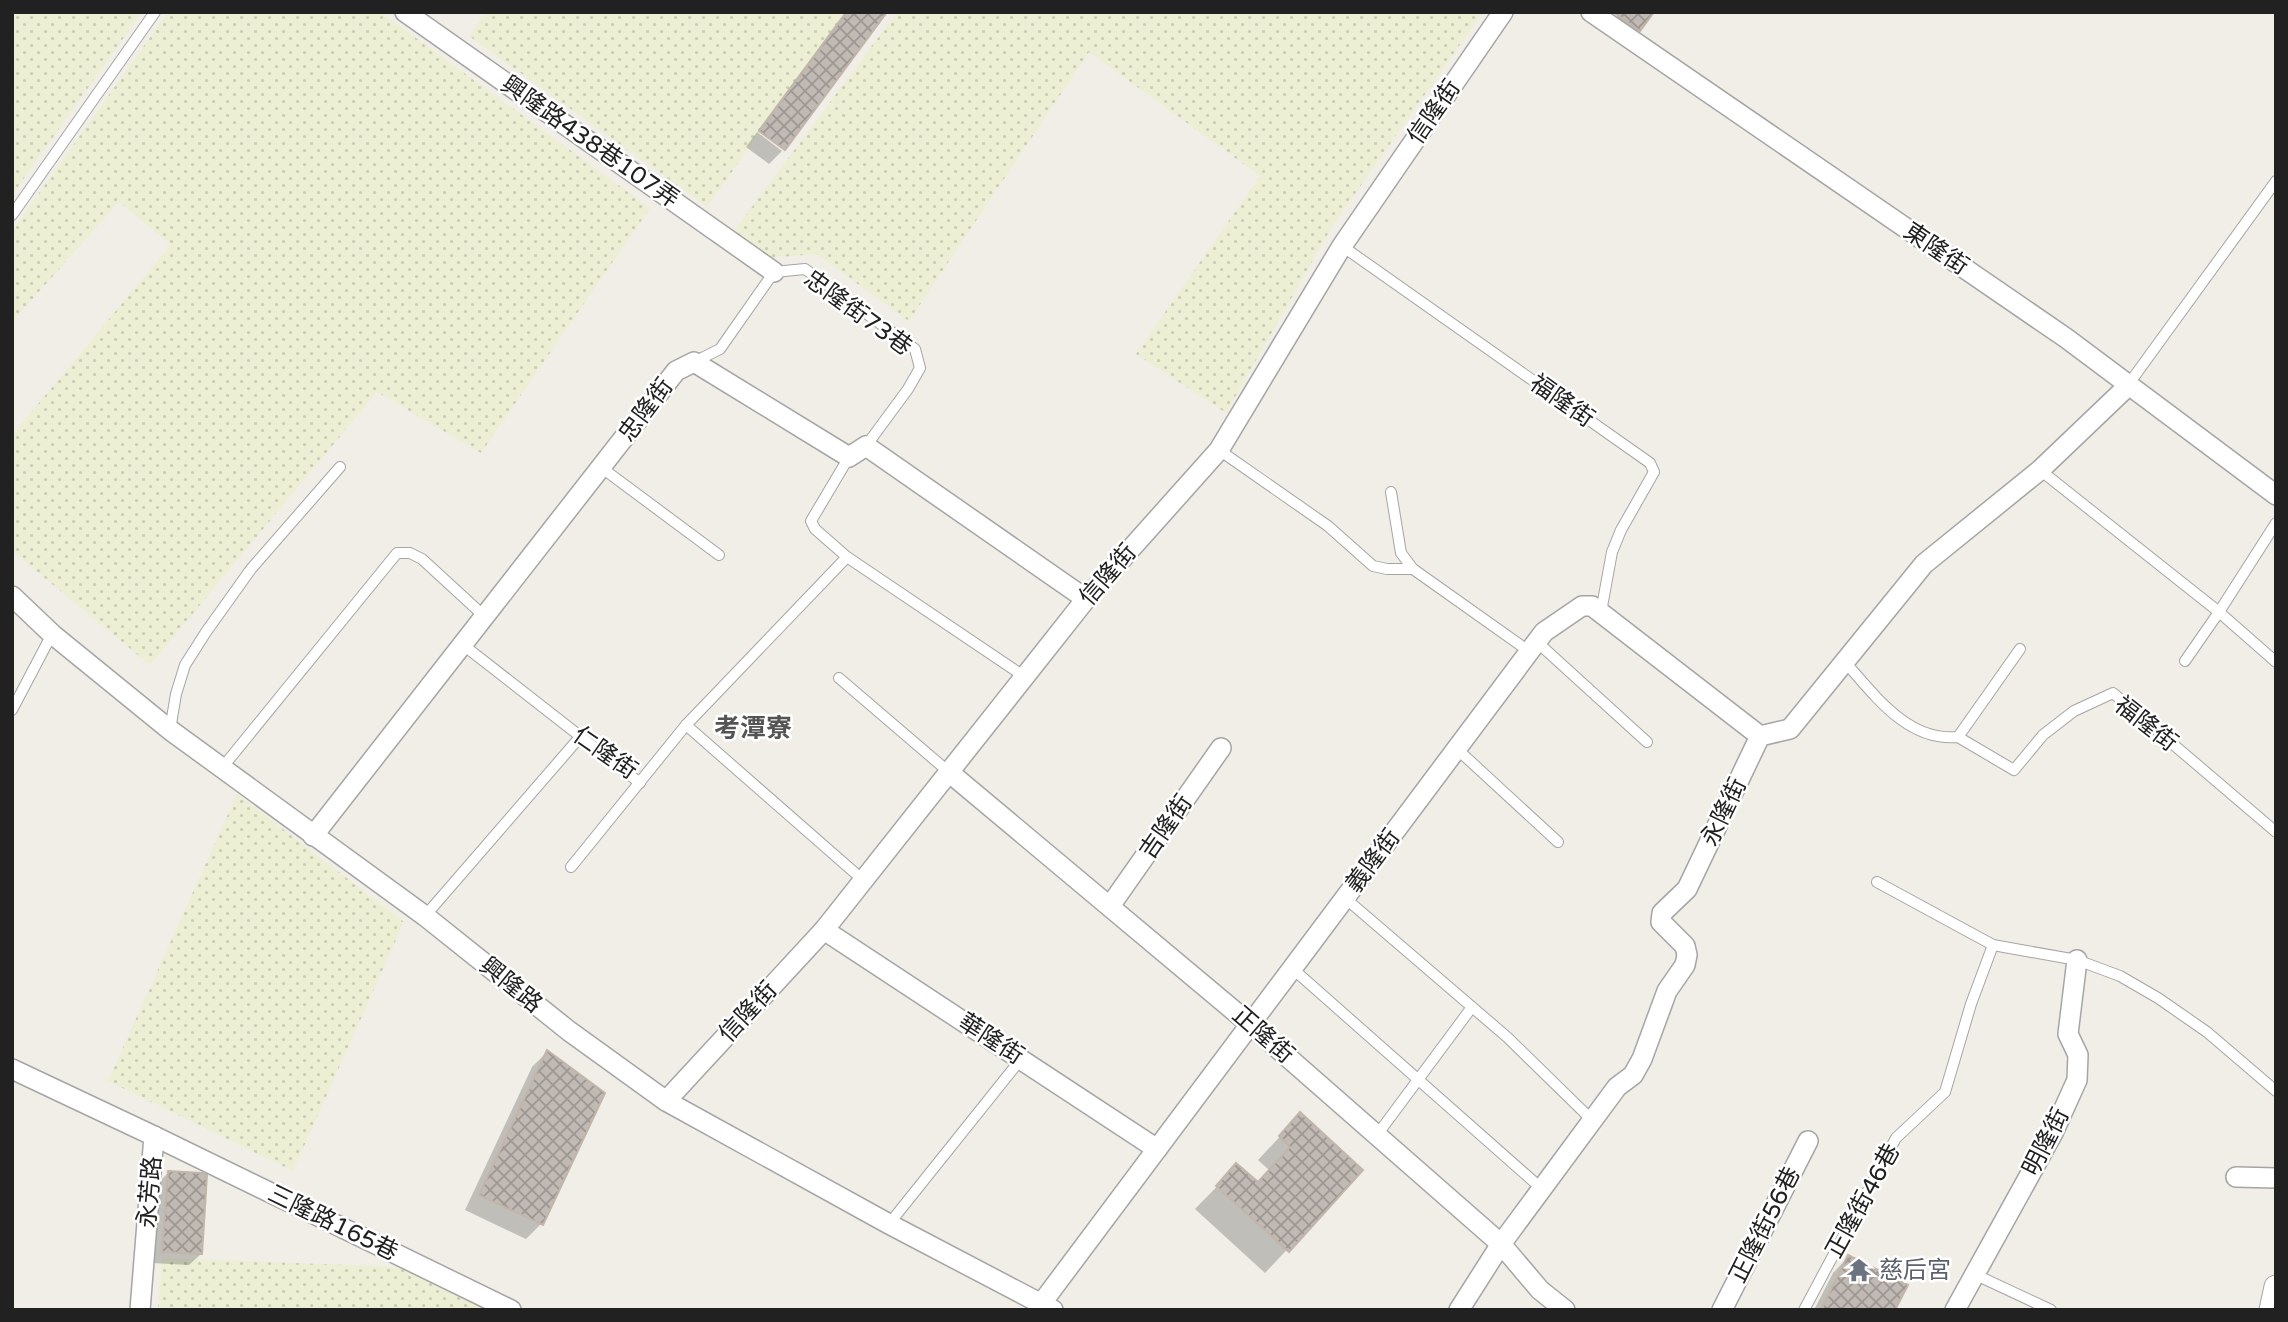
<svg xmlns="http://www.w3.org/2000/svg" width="2288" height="1322" viewBox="0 0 2288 1322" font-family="'Varela Round','Noto Sans TC',sans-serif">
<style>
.farmland{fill:url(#farmland-dots)}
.shadow{fill:#0003}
.building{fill:url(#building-cross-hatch);stroke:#c2b5aa;stroke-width:2}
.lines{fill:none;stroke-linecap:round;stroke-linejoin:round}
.service-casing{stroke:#a5a5a5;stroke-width:12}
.minor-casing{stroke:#a5a5a5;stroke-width:22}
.tertiary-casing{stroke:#a5a5a5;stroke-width:25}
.service{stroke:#fff;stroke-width:10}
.minor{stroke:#fff;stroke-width:19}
.tertiary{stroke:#fff;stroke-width:23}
.labels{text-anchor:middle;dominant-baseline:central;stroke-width:5;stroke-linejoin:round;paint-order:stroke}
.street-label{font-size:24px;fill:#212121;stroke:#fff}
.worship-label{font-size:24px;fill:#5b616d;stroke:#fff;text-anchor:start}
.neighbourhood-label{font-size:26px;font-weight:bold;fill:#545454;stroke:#fff}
</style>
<defs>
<pattern id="farmland-dots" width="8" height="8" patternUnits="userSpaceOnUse" patternTransform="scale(1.75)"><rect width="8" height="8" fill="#ecefd4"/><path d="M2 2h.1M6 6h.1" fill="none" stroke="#cacdb6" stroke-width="1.8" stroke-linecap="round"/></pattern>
<pattern id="building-cross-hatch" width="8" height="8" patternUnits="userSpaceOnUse" patternTransform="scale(1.75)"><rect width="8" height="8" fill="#c1bab4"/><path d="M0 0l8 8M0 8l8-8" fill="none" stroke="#9c9792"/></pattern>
</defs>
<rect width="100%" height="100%" fill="#f1eee7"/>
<g class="farmland">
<polygon points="12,12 142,12 12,195"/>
<polygon points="168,12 380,12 650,208 481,453 377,392 150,665 12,551 12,435 171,245 119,202 12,322 12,231"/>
<polygon points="486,12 845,12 707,207 469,36"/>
<polygon points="897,12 1483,12 1333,225 1226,413 1136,354 1260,176 1089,52 909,321 816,254 768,258 734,231"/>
<polygon points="237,794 404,922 293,1171 108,1081"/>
<polygon points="162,1258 403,1267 490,1310 158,1310"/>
</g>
<g class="shadow">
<polygon points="845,12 885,12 784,147 759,129"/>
<polygon points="1620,12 1639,30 1628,41 1609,28"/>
<polygon points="757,132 782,151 769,164 746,147"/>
<polygon points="547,1052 541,1224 526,1239 465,1210 532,1067"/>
<polygon points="1300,1115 1361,1170 1265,1273 1195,1209 1237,1166 1257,1184 1269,1170 1258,1160"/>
<polygon points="168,1173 201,1254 189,1265 152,1263 157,1184"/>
<polygon points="1848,1257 1894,1310 1814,1310 1833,1273"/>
</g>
<g class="building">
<polygon points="847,12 887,12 785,150 759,131"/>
<polygon points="1613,12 1654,12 1640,31"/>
<polygon points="547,1050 605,1093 543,1225 479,1195"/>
<polygon points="1300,1112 1363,1170 1289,1252 1216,1186 1236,1163 1258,1182 1290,1147 1279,1136"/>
<polygon points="168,1171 202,1173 207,1175 202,1254 162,1252"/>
<polygon points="1848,1255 1908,1285 1895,1310 1821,1310"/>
</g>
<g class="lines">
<g class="service-casing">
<g id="service">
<polyline points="12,215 155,12"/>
<polyline points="1342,246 1650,463 1654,472 1621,530 1612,552 1601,612"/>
<polyline points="694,362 720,349 774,272 805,269 915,349 920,368 908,389 866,446"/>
<polyline points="2128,385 2276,181"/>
<polyline points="1219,450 1328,526 1373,566 1387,569 1413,569"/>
<polyline points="849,457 811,521 815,529 847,557 1025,677"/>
<polyline points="602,468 719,555"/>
<polyline points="2040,470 2219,612 2276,662"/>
<polyline points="1391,492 1401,553 1413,569 1530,652"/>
<polyline points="1537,642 1647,742"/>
<polyline points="462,644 640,783"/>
<path d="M 1844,661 C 1874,694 1907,742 1958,737 L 2014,770 L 2043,735 L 2074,711 L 2113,693 L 2276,832"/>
<polyline points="2185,661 2219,612 2276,523"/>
<polyline points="839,678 950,773"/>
<polyline points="12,710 52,634"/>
<polyline points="686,725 863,880"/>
<polyline points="170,730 176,694 185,665 206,632 251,569 340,467"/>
<polyline points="1958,737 2020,649"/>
<polyline points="1457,749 1558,842"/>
<polyline points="222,768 397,553 410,553 422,559 484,616"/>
<polyline points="571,867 686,725 847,557"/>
<polyline points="1877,882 1993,945 2077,960 2120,976 2158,998 2207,1032 2276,1091"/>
<polyline points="1345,898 1507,1037 1592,1120"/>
<polyline points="425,916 580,737"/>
<polyline points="1293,969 1542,1189"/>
<polyline points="1377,1135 1472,1007"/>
<polyline points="889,1224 1021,1059"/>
<polyline points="1974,1274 2051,1310"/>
<polyline points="1804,1310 1896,1138 1945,1092 1971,1004 1993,945"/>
</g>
</g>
<g class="minor-casing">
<g id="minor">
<polyline points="405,12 774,272"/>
<polyline points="1591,12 2066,338 2276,495"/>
<polyline points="12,596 52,634 170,730 425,916 569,1031 666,1101 889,1224 1053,1310"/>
<polyline points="950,773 1251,1025 1501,1244 1540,1290 1565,1310"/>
<polyline points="313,836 676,371 694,362 849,457 866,446 1086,599"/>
<polyline points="1110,906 1221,748"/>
<polyline points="824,930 1157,1149"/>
<polyline points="12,1069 154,1136 511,1310"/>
<polyline points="666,1101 824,930 1086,599 1219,450 1342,246 1503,12"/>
<polyline points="2236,1177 2276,1178"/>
<polyline points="1041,1304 1544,632 1582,606 1592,606 1760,736"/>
<polyline points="140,1310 154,1136"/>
<polyline points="1459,1310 1501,1244 1617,1087 1633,1075 1642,1059 1667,991 1685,965 1687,955 1685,946 1661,922 1662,913 1687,889 1760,736 1790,729 1924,564 2040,470 2128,386"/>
<polyline points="1722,1310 1808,1141"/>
<polyline points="1955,1310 2053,1133 2077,1080 2078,1055 2068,1034 2077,960"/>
</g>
</g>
<g class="tertiary-casing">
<polyline id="tertiary" points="2271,1310 2276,1287"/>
</g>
<use href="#service" class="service"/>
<use href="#minor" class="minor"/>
<use href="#tertiary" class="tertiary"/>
</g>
<defs>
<g id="temple-bare" transform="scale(1.89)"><path d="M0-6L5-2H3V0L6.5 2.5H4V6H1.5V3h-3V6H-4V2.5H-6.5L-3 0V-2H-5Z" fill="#6b7280" stroke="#fff" stroke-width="2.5" paint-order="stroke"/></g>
</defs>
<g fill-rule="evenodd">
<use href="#temple-bare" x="1859" y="1270"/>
</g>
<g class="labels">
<g class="street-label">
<text transform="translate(1434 112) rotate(-55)">信隆街</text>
<text transform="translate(590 142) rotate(35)">興隆路438巷107弄</text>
<text transform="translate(1936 249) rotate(34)">東隆街</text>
<text transform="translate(858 313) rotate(36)">忠隆街73巷</text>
<text transform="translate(1562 401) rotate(35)">福隆街</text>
<text transform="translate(646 410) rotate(-53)">忠隆街</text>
<text transform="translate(1108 575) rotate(-49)">信隆街</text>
<text transform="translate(2146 724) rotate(38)">福隆街</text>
<text transform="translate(605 753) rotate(35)">仁隆街</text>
<text transform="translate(1724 812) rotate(-64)">永隆街</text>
<text transform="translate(1166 827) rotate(-55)">吉隆街</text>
<text transform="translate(1373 861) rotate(-53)">義隆街</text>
<text transform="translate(511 985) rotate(39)">興隆路</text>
<text transform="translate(748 1012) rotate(-47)">信隆街</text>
<text transform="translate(1263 1035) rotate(41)">正隆街</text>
<text transform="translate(991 1039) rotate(33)">華隆街</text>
<text transform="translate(2046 1142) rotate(-63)">明隆街</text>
<text transform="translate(150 1192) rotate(-85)">永芳路</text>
<text transform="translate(1863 1201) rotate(-61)">正隆街46巷</text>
<text transform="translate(333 1223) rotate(26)">三隆路165巷</text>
<text transform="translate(1765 1225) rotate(-63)">正隆街56巷</text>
</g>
<g class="worship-label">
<text x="1879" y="1270">慈后宮</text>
</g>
<g class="neighbourhood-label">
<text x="753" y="728">考潭寮</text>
</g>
</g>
<rect width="2288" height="1322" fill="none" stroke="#212121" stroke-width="28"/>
</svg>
